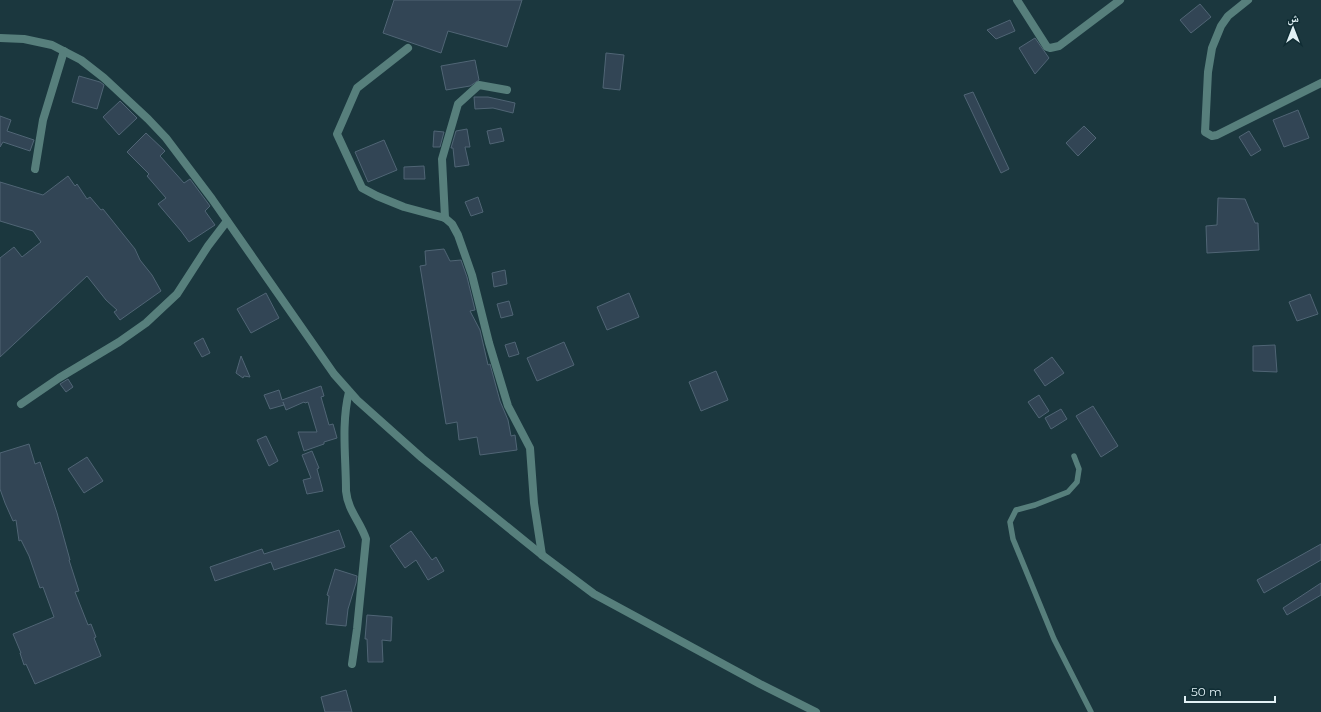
<svg xmlns="http://www.w3.org/2000/svg" width="1321" height="712" viewBox="0 0 1321 712" font-family="Montserrat,'Noto Naskh Arabic',sans-serif">
<style>
.building{fill:#324555;stroke:#506575}
.lines{fill:none;stroke-linecap:round;stroke-linejoin:round}
.lane{stroke:#577f7c;stroke-width:5.5}
.street{stroke:#577f7c;stroke-width:8}
</style>
<rect width="100%" height="100%" fill="#1b373e"/>
<g class="building">
<polygon points="394,0 522,0 507,47 448,31 441,53 383,33"/>
<polygon points="1200,4 1211,17 1191,33 1180,20"/>
<polygon points="1010,20 1015,31 996,39 987,30"/>
<polygon points="1035,38 1049,58 1035,74 1019,48"/>
<polygon points="606,53 624,55 620,90 603,88"/>
<polygon points="475,60 479,80 470,86 446,90 441,66"/>
<polygon points="79,76 100,82 104,85 97,109 72,102"/>
<polygon points="973,92 1009,169 1001,173 964,95"/>
<polygon points="474,97 488,97 515,103 513,113 493,108 475,109"/>
<polygon points="120,101 137,118 119,135 103,117"/>
<polygon points="1298,110 1309,138 1284,147 1273,120"/>
<polygon points="0,116 11,120 7,131 34,140 30,151 3,142 0,147"/>
<polygon points="1084,126 1096,138 1078,156 1066,143"/>
<polygon points="501,128 504,141 490,144 487,131"/>
<polygon points="467,129 470,147 465,147 469,165 455,167 453,148 451,148 456,131"/>
<polygon points="434,131 444,132 440,147 433,147"/>
<polygon points="1249,131 1261,150 1251,156 1239,137"/>
<polygon points="146,133 165,151 160,156 184,183 190,179 210,206 205,211 215,225 189,242 181,231 158,204 166,198 147,176 149,174 127,152"/>
<polygon points="384,140 397,170 368,182 355,152"/>
<polygon points="424,166 425,179 404,179 404,167"/>
<polygon points="68,176 75,186 77,184 87,199 90,197 101,210 103,209 135,249 140,260 152,275 161,291 120,320 114,312 117,310 106,300 87,276 0,357 0,258 14,247 22,257 41,242 33,231 0,221 0,182 43,195"/>
<polygon points="478,197 483,212 471,216 465,202"/>
<polygon points="1218,198 1245,199 1255,223 1258,223 1259,250 1207,253 1206,226 1217,225"/>
<polygon points="444,249 450,261 461,260 467,277 475,310 470,311 480,330 488,365 490,364 500,401 508,420 511,436 515,435 517,450 480,455 477,437 459,440 457,422 446,424 420,266 426,265 425,251"/>
<polygon points="505,270 507,284 494,287 492,273"/>
<polygon points="266,293 279,318 251,333 237,309"/>
<polygon points="629,293 639,317 607,330 597,307"/>
<polygon points="1310,294 1318,314 1297,321 1289,302"/>
<polygon points="509,301 513,315 501,318 497,304"/>
<polygon points="203,338 210,353 202,357 194,343"/>
<polygon points="515,342 519,354 509,357 505,345"/>
<polygon points="564,342 574,365 537,381 527,358"/>
<polygon points="1275,345 1277,372 1253,371 1253,346"/>
<polygon points="241,356 250,377 244,376 243,378 236,373"/>
<polygon points="1052,357 1064,373 1045,386 1034,370"/>
<polygon points="716,371 728,400 701,411 689,382"/>
<polygon points="68,379 73,387 66,392 60,384"/>
<polygon points="321,386 324,396 321,397 329,425 333,424 337,438 324,442 324,444 304,451 298,432 317,432 308,402 305,403 304,402 286,410 283,402 284,405 270,409 264,395 279,390 282,400"/>
<polygon points="1039,395 1049,411 1039,418 1028,402"/>
<polygon points="1093,406 1118,446 1101,457 1076,416"/>
<polygon points="1061,409 1067,419 1051,429 1045,418"/>
<polygon points="266,436 278,461 269,466 257,440"/>
<polygon points="29,444 35,464 40,462 57,513 70,560 69,560 79,591 75,592 88,625 91,624 96,637 94,638 101,656 35,684 26,664 24,665 20,653 21,653 13,634 54,617 43,587 40,588 29,556 21,540 19,541 16,520 13,521 5,503 0,489 0,453"/>
<polygon points="312,451 319,468 317,469 323,491 307,494 303,480 311,478 302,455"/>
<polygon points="87,457 103,481 84,493 68,469"/>
<polygon points="339,530 345,547 274,570 271,562 215,581 210,567 262,549 264,554"/>
<polygon points="411,531 432,560 436,557 444,571 428,580 416,560 405,568 390,546"/>
<polygon points="1321,544 1321,560 1264,593 1257,580"/>
<polygon points="335,569 357,576 356,583 348,609 346,626 326,624 329,596 327,595"/>
<polygon points="1321,583 1321,595 1287,615 1283,608"/>
<polygon points="367,615 392,617 391,641 382,640 383,662 368,662 367,639 365,639"/>
<polygon points="346,690 352,712 325,712 321,697"/>
</g>
<g class="lines">
<polyline class="lane" points="1074,456 1079,469 1077,482 1068,492 1035,505 1016,510 1010,522 1013,539 1054,639 1091,712"/>
<g class="street">
<polyline points="1017,0 1047,47 1050,48 1059,46 1120,0"/>
<polyline points="1248,0 1228,16 1221,26 1212,48 1208,72 1205,132 1212,136 1217,135 1321,83"/>
<polyline points="0,38 24,39 52,45 81,60 104,78 148,119 166,138 212,199 334,374 357,400 422,458 542,555 594,594 760,684 816,712"/>
<polyline points="408,48 357,88 337,134 362,188 377,196 404,207 445,218 452,224 458,235 472,275 489,343 508,406 530,448 534,503 542,555"/>
<polyline points="35,169 43,120 64,51"/>
<polyline points="445,218 442,159 458,104 479,85 507,90"/>
<path d="M 349,392 C 341,424 346,458 346,491 C 348,511 360,521 366,539 L 357,629 L 352,664"/>
<polyline points="21,404 59,378 119,342 146,323 177,294 208,246 227,221"/>
</g>
</g>
<g transform="translate(1293 28)" stroke="#102d34" stroke-width="3" paint-order="stroke">
<path d="M0-3L7 15L0 10L-7 15Z" fill="#e1f1f5"/>
<text y="-6" font-size="11" font-weight="bold" text-anchor="middle" fill="#e1f1f5">ش</text>
</g>
<path d="M1185 696v6h90v-6" fill="none" stroke="#e1f1f5" stroke-width="2"/>
<text x="1191" y="696" font-size="12" fill="#e1f1f5" stroke="#102d34" stroke-width="3" paint-order="stroke">50 m</text>
</svg>
